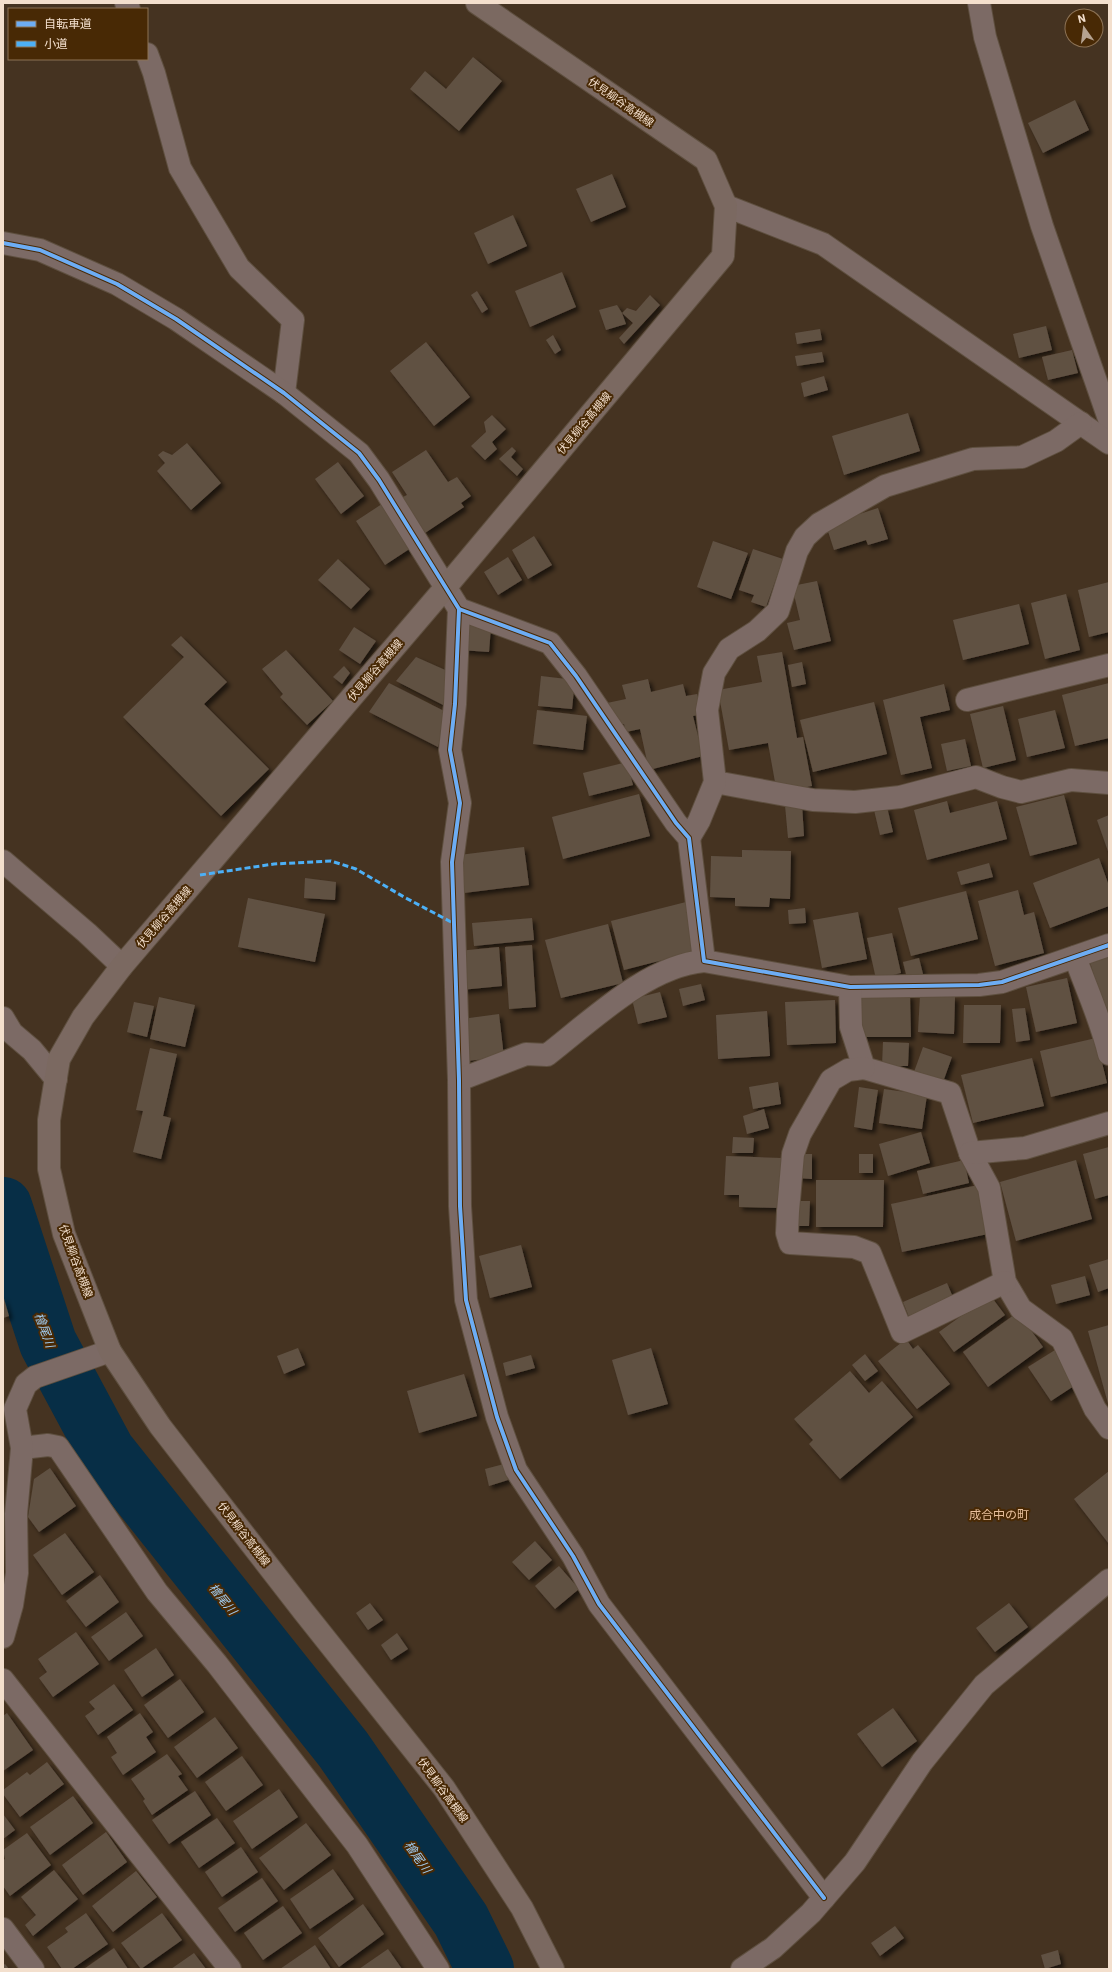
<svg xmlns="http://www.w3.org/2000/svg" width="1112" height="1972" viewBox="0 0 1112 1972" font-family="'IBM Plex Sans','Noto Sans JP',sans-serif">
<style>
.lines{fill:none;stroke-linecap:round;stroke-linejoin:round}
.river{stroke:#072e46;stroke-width:58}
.building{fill:#605143;filter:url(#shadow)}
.minor-casing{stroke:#5e4f3f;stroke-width:24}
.primary-casing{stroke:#5e4f3f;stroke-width:24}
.minor{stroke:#7c6a65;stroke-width:22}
.primary{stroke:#7b6961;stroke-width:22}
.quiet{stroke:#4cb0f7;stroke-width:3;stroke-dasharray:6 3;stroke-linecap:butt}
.cycleway-casing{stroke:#482905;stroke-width:6}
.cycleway{stroke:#6dadf4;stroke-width:4}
.labels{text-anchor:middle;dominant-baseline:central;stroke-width:4;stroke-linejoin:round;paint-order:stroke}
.street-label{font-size:11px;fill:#f3dfcd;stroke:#482905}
.water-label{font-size:12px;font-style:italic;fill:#a1cdf2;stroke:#482905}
.neighbourhood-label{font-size:12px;fill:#e8c09c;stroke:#482905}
</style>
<defs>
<filter id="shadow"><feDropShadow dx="3.5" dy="3.5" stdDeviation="2" flood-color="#0009"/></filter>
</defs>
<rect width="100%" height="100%" fill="#453321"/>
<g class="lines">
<polyline class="river" points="3,1206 48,1343 106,1451 343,1749 461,1920 485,1969"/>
</g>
<g class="building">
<polygon points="473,57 502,81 459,131 410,89 425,71 446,89"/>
<polygon points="1075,100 1089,130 1043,153 1028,123"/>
<polygon points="612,174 626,207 591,222 576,189"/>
<polygon points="513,215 527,246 488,264 474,233"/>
<polygon points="562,272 576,307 530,327 515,291"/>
<polygon points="477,291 488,309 482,313 471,295"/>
<polygon points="650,295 660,305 624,344 619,338 633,323 622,313 627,308 636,311"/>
<polygon points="617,305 622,313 626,324 606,330 599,310"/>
<polygon points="1046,326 1052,350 1019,358 1013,334"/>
<polygon points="820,329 822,340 797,344 795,333"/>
<polygon points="553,335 561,350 555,354 546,340"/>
<polygon points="426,342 470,397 434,426 390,371"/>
<polygon points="1072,350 1078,373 1048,380 1042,357"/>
<polygon points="822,352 824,362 797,366 795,356"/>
<polygon points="824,376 828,390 804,397 801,383"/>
<polygon points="908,413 920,451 844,475 832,436"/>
<polygon points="492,415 506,429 492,442 497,449 485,460 471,446 486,432 484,422"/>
<polygon points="187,443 221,483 191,510 157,471 165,463 158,455 163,451 172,455"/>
<polygon points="512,447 516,451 511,457 523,469 517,476 499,459"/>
<polygon points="426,450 448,482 457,477 471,496 461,503 464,507 425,533 401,498 407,495 392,472"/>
<polygon points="338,462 364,496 341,514 315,479"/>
<polygon points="385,502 414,546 385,565 356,521"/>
<polygon points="878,508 888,539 868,545 866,540 834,550 826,525"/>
<polygon points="534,536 552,565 528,579 512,550"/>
<polygon points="713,541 748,553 731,599 697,587"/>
<polygon points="753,549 783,559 766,607 751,602 754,595 739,590"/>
<polygon points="508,557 522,580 498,595 484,572"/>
<polygon points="338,559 370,589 351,609 318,580"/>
<polygon points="817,581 831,641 794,650 787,623 800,620 792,586"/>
<polygon points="1109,582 1109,632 1089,637 1078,590"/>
<polygon points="1066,594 1080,650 1045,659 1031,603"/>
<polygon points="1019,604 1029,644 963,660 953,620"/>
<polygon points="462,625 491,627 489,652 460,650"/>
<polygon points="354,627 376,641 360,664 339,650"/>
<polygon points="181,636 227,682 204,704 269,769 221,816 123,717 184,657 171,645"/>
<polygon points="286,650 333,701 307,725 280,697 283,694 262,669"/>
<polygon points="782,652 797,738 803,737 812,786 777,793 768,743 729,750 718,690 762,682 757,656"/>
<polygon points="416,657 452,673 447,707 396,681"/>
<polygon points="802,662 806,684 792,687 788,665"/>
<polygon points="344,666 350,673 342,684 333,677"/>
<polygon points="541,676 575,680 572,709 538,706"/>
<polygon points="648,679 651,692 683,684 686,696 697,694 702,714 693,716 703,756 649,770 640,729 626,732 624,724 613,726 607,703 626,699 622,685"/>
<polygon points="389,683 448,713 438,747 369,712"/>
<polygon points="1109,683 1109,738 1075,746 1062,695"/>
<polygon points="944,684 950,710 920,717 932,768 901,775 883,700"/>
<polygon points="874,702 887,754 813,772 800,720"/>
<polygon points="1003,706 1016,760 983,768 970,714"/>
<polygon points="537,710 587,716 583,750 533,744"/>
<polygon points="1055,710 1065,748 1027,757 1018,719"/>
<polygon points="965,739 971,766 947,771 941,744"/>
<polygon points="627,762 633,785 589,796 583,773"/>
<polygon points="639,794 650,836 563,859 552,817"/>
<polygon points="1064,795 1077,844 1030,856 1016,807"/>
<polygon points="947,801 950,813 997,801 1007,839 927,860 914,810"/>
<polygon points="802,804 804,836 788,838 785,805"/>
<polygon points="887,807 893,832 880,835 874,810"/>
<polygon points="1109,815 1109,854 1097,820"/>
<polygon points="524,847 529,885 464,893 459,855"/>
<polygon points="742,850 791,851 790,899 770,898 769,907 735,906 735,898 710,897 711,856 742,857"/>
<polygon points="1099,858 1109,886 1109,906 1050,928 1033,883"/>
<polygon points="989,863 993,877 961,885 957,872"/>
<polygon points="305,878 336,882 335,900 304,898"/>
<polygon points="1018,890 1024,915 1034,912 1044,953 995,966 978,901"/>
<polygon points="966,891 978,939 911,956 898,908"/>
<polygon points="248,898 325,914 315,962 238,947"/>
<polygon points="686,902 698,951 624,970 611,921"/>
<polygon points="805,908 806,923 789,924 788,910"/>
<polygon points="858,912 867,959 822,968 813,920"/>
<polygon points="532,918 534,940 474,946 472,923"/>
<polygon points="608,924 623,983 561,998 545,940"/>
<polygon points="892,933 901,973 876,979 867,938"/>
<polygon points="532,945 536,1007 509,1009 505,947"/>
<polygon points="499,947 502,986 461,990 458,951"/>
<polygon points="1109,950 1109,1016 1107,1017 1088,956"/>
<polygon points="919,958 924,978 908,982 903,962"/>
<polygon points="1067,978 1077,1023 1036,1032 1026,987"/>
<polygon points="701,984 705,1000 683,1006 679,989"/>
<polygon points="660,992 667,1017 638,1024 632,999"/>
<polygon points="858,995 910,995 911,1037 858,1037"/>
<polygon points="920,996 955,997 954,1034 918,1032"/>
<polygon points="159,997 195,1005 185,1047 150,1039"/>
<polygon points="835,1000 836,1043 787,1045 785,1002"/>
<polygon points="134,1002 154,1006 147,1037 127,1032"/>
<polygon points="964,1005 1001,1005 1000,1043 963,1043"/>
<polygon points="1025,1008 1030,1040 1016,1042 1012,1009"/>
<polygon points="767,1011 770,1056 718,1059 716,1015"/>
<polygon points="499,1014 504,1057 467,1061 462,1019"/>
<polygon points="1096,1038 1107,1083 1051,1097 1040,1051"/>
<polygon points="883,1042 909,1043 908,1066 882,1066"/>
<polygon points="923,1047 952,1057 943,1082 914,1072"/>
<polygon points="150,1048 177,1054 163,1116 171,1118 161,1159 133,1152 143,1111 136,1110"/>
<polygon points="1032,1058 1044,1106 973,1123 961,1075"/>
<polygon points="778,1082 781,1104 753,1109 749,1087"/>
<polygon points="859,1087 878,1090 872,1130 854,1127"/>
<polygon points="884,1089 927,1095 922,1129 879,1123"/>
<polygon points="764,1109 769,1128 747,1134 743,1116"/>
<polygon points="921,1132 930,1163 888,1176 879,1144"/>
<polygon points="733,1137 754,1138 753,1153 732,1153"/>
<polygon points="1109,1147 1109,1195 1095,1199 1083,1154"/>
<polygon points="797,1154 812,1154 812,1179 797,1178"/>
<rect x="859" y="1154" width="14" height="19"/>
<polygon points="726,1156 782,1158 779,1208 739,1207 739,1195 724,1195"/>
<polygon points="964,1160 969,1183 923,1194 917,1171"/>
<polygon points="1076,1160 1092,1219 1016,1241 1000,1182"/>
<polygon points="816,1180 884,1180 883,1227 816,1227"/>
<polygon points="978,1185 988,1234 902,1252 891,1204"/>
<polygon points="795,1201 810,1201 809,1226 793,1226"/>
<polygon points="521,1245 532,1287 490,1298 479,1256"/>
<polygon points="1109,1259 1109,1288 1098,1292 1089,1265"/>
<polygon points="1085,1276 1090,1295 1056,1304 1051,1285"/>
<polygon points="947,1283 955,1302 911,1322 903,1302"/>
<polygon points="3,1295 9,1316 3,1318"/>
<polygon points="990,1295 1005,1315 954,1352 939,1332"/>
<polygon points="1018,1312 1043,1347 988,1387 963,1352"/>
<polygon points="1109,1325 1109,1407 1088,1331"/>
<polygon points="906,1339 913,1349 918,1345 950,1384 917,1409 878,1361"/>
<polygon points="298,1348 305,1365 284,1374 277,1356"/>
<polygon points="651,1348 668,1404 628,1415 612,1360"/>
<polygon points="1055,1350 1077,1384 1051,1401 1028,1367"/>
<polygon points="865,1354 878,1371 865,1381 852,1365"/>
<polygon points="531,1355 535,1368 506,1376 503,1363"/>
<polygon points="850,1371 869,1393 882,1381 913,1417 840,1479 809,1444 813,1440 794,1419"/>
<polygon points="464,1374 477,1416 419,1433 407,1391"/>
<polygon points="504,1464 508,1480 489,1486 485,1469"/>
<polygon points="50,1468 76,1506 39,1532 28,1517 34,1479"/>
<polygon points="1109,1471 1109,1544 1074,1499"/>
<polygon points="65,1533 94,1572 62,1595 33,1555"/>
<polygon points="535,1541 552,1560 529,1580 512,1562"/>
<polygon points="559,1566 579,1589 555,1609 535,1586"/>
<polygon points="100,1575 119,1602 86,1627 66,1601"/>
<polygon points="370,1603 383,1620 368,1630 356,1613"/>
<polygon points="1009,1603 1028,1627 995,1652 976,1628"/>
<polygon points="126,1612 143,1636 109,1661 91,1637"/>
<polygon points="76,1632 99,1664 53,1697 39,1678 47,1672 38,1659"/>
<polygon points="397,1633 408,1649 391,1660 381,1645"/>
<polygon points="156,1648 174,1675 142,1697 124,1670"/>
<polygon points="180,1679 204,1712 168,1738 144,1705"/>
<polygon points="114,1684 133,1710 98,1735 85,1716 95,1709 89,1702"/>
<polygon points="893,1708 917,1741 882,1767 857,1734"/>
<polygon points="7,1713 33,1750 3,1771 3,1716"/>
<polygon points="140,1713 153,1732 146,1737 156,1752 123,1775 111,1757 117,1753 107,1737"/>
<polygon points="215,1717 238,1748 197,1778 174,1747"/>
<polygon points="167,1754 182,1774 178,1776 188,1790 152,1815 143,1801 145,1799 131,1779"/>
<polygon points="242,1756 263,1785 226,1811 205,1782"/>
<polygon points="47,1762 64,1784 20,1817 3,1794 3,1790 27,1772 30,1775"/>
<polygon points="279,1789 298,1817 252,1849 233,1821"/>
<polygon points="195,1791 211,1815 169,1844 152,1820"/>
<polygon points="73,1796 93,1823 50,1855 30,1827"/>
<polygon points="3,1814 15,1830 3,1839"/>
<polygon points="217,1818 235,1843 199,1868 181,1842"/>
<polygon points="306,1823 331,1855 284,1890 259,1858"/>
<polygon points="106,1832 127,1862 83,1895 62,1865"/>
<polygon points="27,1833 51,1865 10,1896 3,1886 3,1860 5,1859 3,1850"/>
<polygon points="241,1847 258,1872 222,1897 205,1872"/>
<polygon points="333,1869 354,1899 310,1929 290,1899"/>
<polygon points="54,1870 78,1899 33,1936 25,1925 36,1915 21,1897"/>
<polygon points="136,1871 157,1897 113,1932 92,1906"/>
<polygon points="262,1878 278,1901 235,1932 218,1908"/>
<polygon points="363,1904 384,1934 339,1967 318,1938"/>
<polygon points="283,1906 302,1933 263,1960 244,1933"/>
<polygon points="86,1913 108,1944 72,1969 62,1969 47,1947 68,1932 65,1928"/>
<polygon points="162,1913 182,1940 141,1969 121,1943"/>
<polygon points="895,1926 904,1938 880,1956 871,1943"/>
<polygon points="315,1945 331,1969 280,1969"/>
<polygon points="114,1948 128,1969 84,1969"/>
<polygon points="388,1949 402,1969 359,1969"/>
<polygon points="1058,1950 1061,1964 1045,1969 1041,1955"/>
<polygon points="194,1953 206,1969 171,1969"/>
<polygon points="5,1964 9,1969 3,1969 3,1965"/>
</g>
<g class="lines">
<g class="minor-casing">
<g id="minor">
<polyline points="126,3 129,9"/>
<polyline points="979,3 985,37 1042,226 1109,419"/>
<polyline points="147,54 154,73 180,168 239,268 293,320 284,393"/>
<polyline points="726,206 823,244 1109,443"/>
<polyline points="3,243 40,250 117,284 176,319 284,393 359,453 379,480 459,609 550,643 576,676 676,823 689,838 704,961 850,987 979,985 1002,982 1109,945"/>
<polyline points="459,609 455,704 450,750 460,803 452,862 459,1080 460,1206 466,1300 497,1417 516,1470 573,1556 599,1604 824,1898"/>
<polyline points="967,700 1109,665"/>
<polyline points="715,782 813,800 855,802 900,797 976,777 1002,787 1021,792 1071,780 1109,783"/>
<polyline points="689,838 699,821 715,782 707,710 714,673 729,649 757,631 778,611 797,551 805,537 819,524 885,486 973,459 1022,457 1056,441 1081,423"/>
<polyline points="3,861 87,933 122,966"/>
<path d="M 1075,957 C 1087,990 1101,1020 1109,1054"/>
<polyline points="850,987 851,1027 864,1068 950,1093 970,1153 989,1188 1005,1282 1021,1309 1062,1339 1095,1409 1109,1428"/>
<polyline points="3,1018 12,1033 32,1050 56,1079"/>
<polyline points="864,1068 848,1070 831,1080 800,1134 793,1154 788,1211 787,1233 790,1243 854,1247 870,1253 902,1332 1005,1282"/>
<path d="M 459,1080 L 526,1054 L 547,1055 C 591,1021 647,966 704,961"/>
<polyline points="970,1153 1025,1148 1109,1123"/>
<polyline points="22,1448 48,1445 58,1447 157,1592 217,1664 357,1845 438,1969"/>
<polyline points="3,1637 12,1605 17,1573 16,1514 22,1448 15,1409 26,1384 35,1377 110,1351"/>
<polyline points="3,1680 230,1969"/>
<polyline points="3,1929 33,1969"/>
<polyline points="742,1969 773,1948 811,1913 855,1862 922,1762 984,1685 1109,1580"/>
</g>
</g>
<g class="primary-casing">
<polyline id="primary" points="477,3 706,160 726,206 723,256 445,588 122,966 83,1017 59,1059 49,1120 49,1169 64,1234 110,1351 160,1426 304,1612 444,1788 522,1908 553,1969"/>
</g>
<use href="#minor" class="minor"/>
<use href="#primary" class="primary"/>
<polyline class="quiet" points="200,875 274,864 331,861 356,869 404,897 453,923"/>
<g class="cycleway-casing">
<g id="cycleway">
<polyline points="3,243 40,250 117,284 176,319 284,393 359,453 379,480 459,609 550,643 576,676 676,823 689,838 704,961 850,987 979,985 1002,982 1109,945"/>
<polyline points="459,609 455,704 450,750 460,803 452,862 459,1080 460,1206 466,1300 497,1417 516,1470 573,1556 599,1604 824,1898"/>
</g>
</g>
<use href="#cycleway" class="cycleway"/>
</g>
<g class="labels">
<g class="street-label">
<text transform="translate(621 102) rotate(35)">伏見柳谷高槻線</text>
<text transform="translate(584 423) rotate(-50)">伏見柳谷高槻線</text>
<text transform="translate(375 670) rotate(-49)">伏見柳谷高槻線</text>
<text transform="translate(164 917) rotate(-49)">伏見柳谷高槻線</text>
<text transform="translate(76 1261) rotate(70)">伏見柳谷高槻線</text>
<text transform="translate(244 1534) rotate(52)">伏見柳谷高槻線</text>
<text transform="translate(443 1790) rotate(54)">伏見柳谷高槻線</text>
</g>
<g class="water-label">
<text transform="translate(45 1330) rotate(70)">檜尾川</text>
<text transform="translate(223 1599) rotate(51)">檜尾川</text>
<text transform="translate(418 1857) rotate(55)">檜尾川</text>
</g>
<g class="neighbourhood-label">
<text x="999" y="1514">成合中の町</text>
</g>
</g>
<rect width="1112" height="1972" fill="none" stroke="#f3dfcd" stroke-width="8"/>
<rect x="8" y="8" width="140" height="52" fill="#482905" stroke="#8c7255"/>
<rect x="16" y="21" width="20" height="6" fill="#6dadf4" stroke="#8c7255"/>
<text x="44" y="28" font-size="12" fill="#f3dfcd">自転車道</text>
<rect x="16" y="41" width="20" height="6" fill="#4cb0f7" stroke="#8c7255"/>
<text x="44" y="48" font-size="12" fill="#f3dfcd">小道</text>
<g transform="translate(1084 28) rotate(346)"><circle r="19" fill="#482905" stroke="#8c7255"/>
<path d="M0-3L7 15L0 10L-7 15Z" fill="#b6a391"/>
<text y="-6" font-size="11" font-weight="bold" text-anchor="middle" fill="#f3dfcd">N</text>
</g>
</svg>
